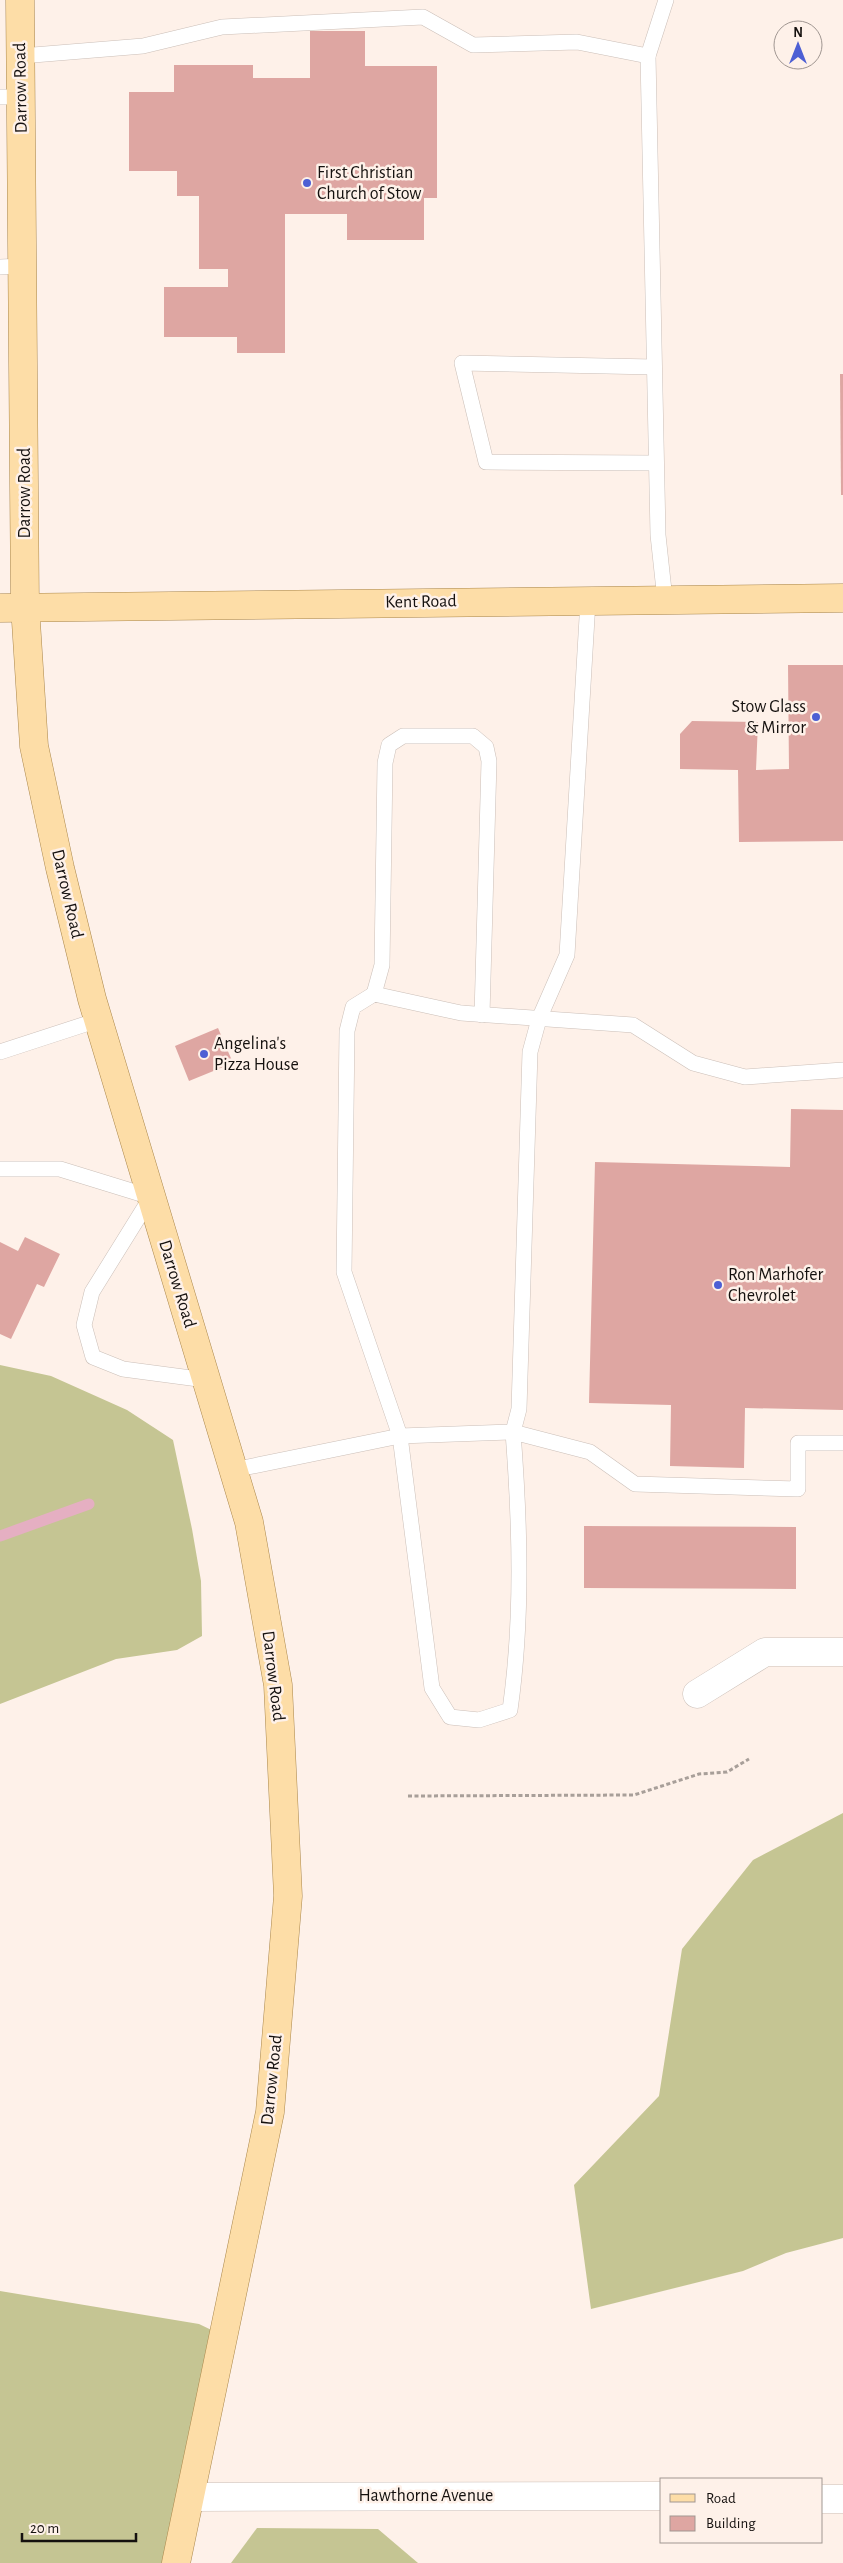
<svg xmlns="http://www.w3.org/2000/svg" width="843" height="2563" viewBox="0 0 843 2563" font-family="'Alegreya Sans',sans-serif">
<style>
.forest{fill:#c5c593}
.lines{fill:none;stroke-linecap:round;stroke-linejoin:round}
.stream{stroke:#e5afc2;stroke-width:11}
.building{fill:#dea6a2}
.lane-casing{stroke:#cbbfb8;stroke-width:16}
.street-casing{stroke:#cbbfb8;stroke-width:29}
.primary-casing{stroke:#aa874c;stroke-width:29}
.path{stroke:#a89f99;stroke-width:3;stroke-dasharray:4 2.5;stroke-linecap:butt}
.lane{stroke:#fff;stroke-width:15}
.street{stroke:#fff;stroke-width:28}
.primary{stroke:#fddda7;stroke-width:28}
.poi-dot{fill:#4d5fd4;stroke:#fef1e9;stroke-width:2}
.labels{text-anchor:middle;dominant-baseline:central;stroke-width:5;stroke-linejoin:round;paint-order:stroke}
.street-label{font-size:18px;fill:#15110f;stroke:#fef1e9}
.poi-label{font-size:18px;fill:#15110f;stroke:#fef1e9;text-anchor:start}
</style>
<rect width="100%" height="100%" fill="#fef1e9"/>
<g class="forest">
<polygon points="0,1365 51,1376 127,1410 173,1440 192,1529 201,1581 202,1636 177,1650 116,1659 0,1704"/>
<polygon points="843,1813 843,2238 786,2253 743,2271 591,2309 574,2185 659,2096 682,1949 753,1860"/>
<polygon points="0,2291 199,2324 224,2336 176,2563 0,2563"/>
<polygon points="257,2528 378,2529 418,2563 231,2563"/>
</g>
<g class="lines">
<polyline class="stream" points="0,1536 89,1504"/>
</g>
<g class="building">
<polygon points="310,31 365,31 365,66 437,66 437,198 424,198 424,240 347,240 347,214 285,214 285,353 237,353 237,337 164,337 164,287 228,287 228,269 199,269 199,196 177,196 177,171 129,171 129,92 174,92 174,65 253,65 253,78 310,78"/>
<polygon points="840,374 843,374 843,495 841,495"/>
<polygon points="788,665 843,665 843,841 739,842 738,770 680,769 680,734 692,721 758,722 756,770 789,769"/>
<polygon points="218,1028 233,1063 189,1081 175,1046"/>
<polygon points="791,1109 843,1110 843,1410 745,1408 744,1468 670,1466 671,1405 589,1403 595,1162 790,1167"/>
<polygon points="25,1237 60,1254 44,1287 37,1284 11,1339 0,1334 0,1242 18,1251"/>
<polygon points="584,1526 796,1527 796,1589 584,1588"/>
</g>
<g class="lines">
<g class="lane-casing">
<g id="lane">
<polyline points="21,56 143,46 222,27 423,17 473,45 577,42 648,56"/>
<polyline points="0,97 21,97"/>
<polyline points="0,267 23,266"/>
<polyline points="654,367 462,363 486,462 656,463"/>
<polyline points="665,600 658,535 648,56 666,0"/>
<polyline points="374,994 382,965 385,763 389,745 403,736 473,736 486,747 489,761 482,1015"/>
<polyline points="0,1052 98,1020"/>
<path d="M 843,1070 L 745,1077 L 693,1063 L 633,1025 L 461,1013 L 374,994 L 353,1007 L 347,1031 L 344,1272 L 400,1436 L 432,1688 L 450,1717 L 479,1720 L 510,1710 C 523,1618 520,1524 513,1432 L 590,1452 L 635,1484 L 798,1489 L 798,1443 L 843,1443"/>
<polyline points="0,1169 60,1169 151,1197 92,1292 84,1325 93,1357 123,1369 206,1380"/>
<polyline points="233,1470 400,1436 513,1432 519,1409 530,1052 539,1019 567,955 588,601"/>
</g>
</g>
<g class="street-casing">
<g id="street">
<polyline points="697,1694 765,1652 843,1652"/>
<polyline points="191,2497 662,2496"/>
<polyline points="822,2499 843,2499"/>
</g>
</g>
<g class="primary-casing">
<g id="primary">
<polyline points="20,0 25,606 34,746 60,868 92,999 249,1522 278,1685 288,1896 270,2112 176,2563"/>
<polyline points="0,608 843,598"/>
</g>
</g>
<polyline class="path" points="408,1796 634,1795 699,1774 727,1772 749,1759"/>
<use href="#lane" class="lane"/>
<use href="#street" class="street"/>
<use href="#primary" class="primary"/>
</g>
<g class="poi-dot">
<circle cx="307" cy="183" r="5"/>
<circle cx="816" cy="717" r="5"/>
<circle cx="204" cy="1054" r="5"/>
<circle cx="718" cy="1285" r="5"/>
</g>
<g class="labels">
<g class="street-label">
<text transform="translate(21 88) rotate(-91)">Darrow Road</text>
<text transform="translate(25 493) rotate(-90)">Darrow Road</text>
<text transform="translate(421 602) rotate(-1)">Kent Road</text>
<text transform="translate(67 894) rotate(77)">Darrow Road</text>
<text transform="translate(177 1284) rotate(73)">Darrow Road</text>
<text transform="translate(273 1676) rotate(83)">Darrow Road</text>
<text transform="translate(272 2080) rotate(-84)">Darrow Road</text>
<text x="426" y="2496">Hawthorne Avenue</text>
</g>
<g class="poi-label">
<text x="317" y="173">First Christian<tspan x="317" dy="21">Church of Stow</tspan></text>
<text x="806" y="707" text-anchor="end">Stow Glass<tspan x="806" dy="21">&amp; Mirror</tspan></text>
<text x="214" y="1044">Angelina's<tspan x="214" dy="21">Pizza House</tspan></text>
<text x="728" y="1275">Ron Marhofer<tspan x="728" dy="21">Chevrolet</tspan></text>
</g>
</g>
<rect x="660" y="2478" width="162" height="65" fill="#fef1e9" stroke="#a19792"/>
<rect x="670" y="2494" width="25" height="8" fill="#fddda7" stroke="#a19792"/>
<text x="706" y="2503" font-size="15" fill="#15110f">Road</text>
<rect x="670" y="2516" width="25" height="15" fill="#dea6a2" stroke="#a19792"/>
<text x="706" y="2528" font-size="15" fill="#15110f">Building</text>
<g transform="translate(798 45)"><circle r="24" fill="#fef1e9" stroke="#a19792"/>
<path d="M0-4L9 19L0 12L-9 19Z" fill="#4d5fd4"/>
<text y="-8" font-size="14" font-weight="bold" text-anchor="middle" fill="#15110f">N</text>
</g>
<path d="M22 2533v8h114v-8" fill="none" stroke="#15110f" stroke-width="2.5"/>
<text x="30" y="2533" font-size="15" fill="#15110f" stroke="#fef1e9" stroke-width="4" paint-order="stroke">20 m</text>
</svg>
